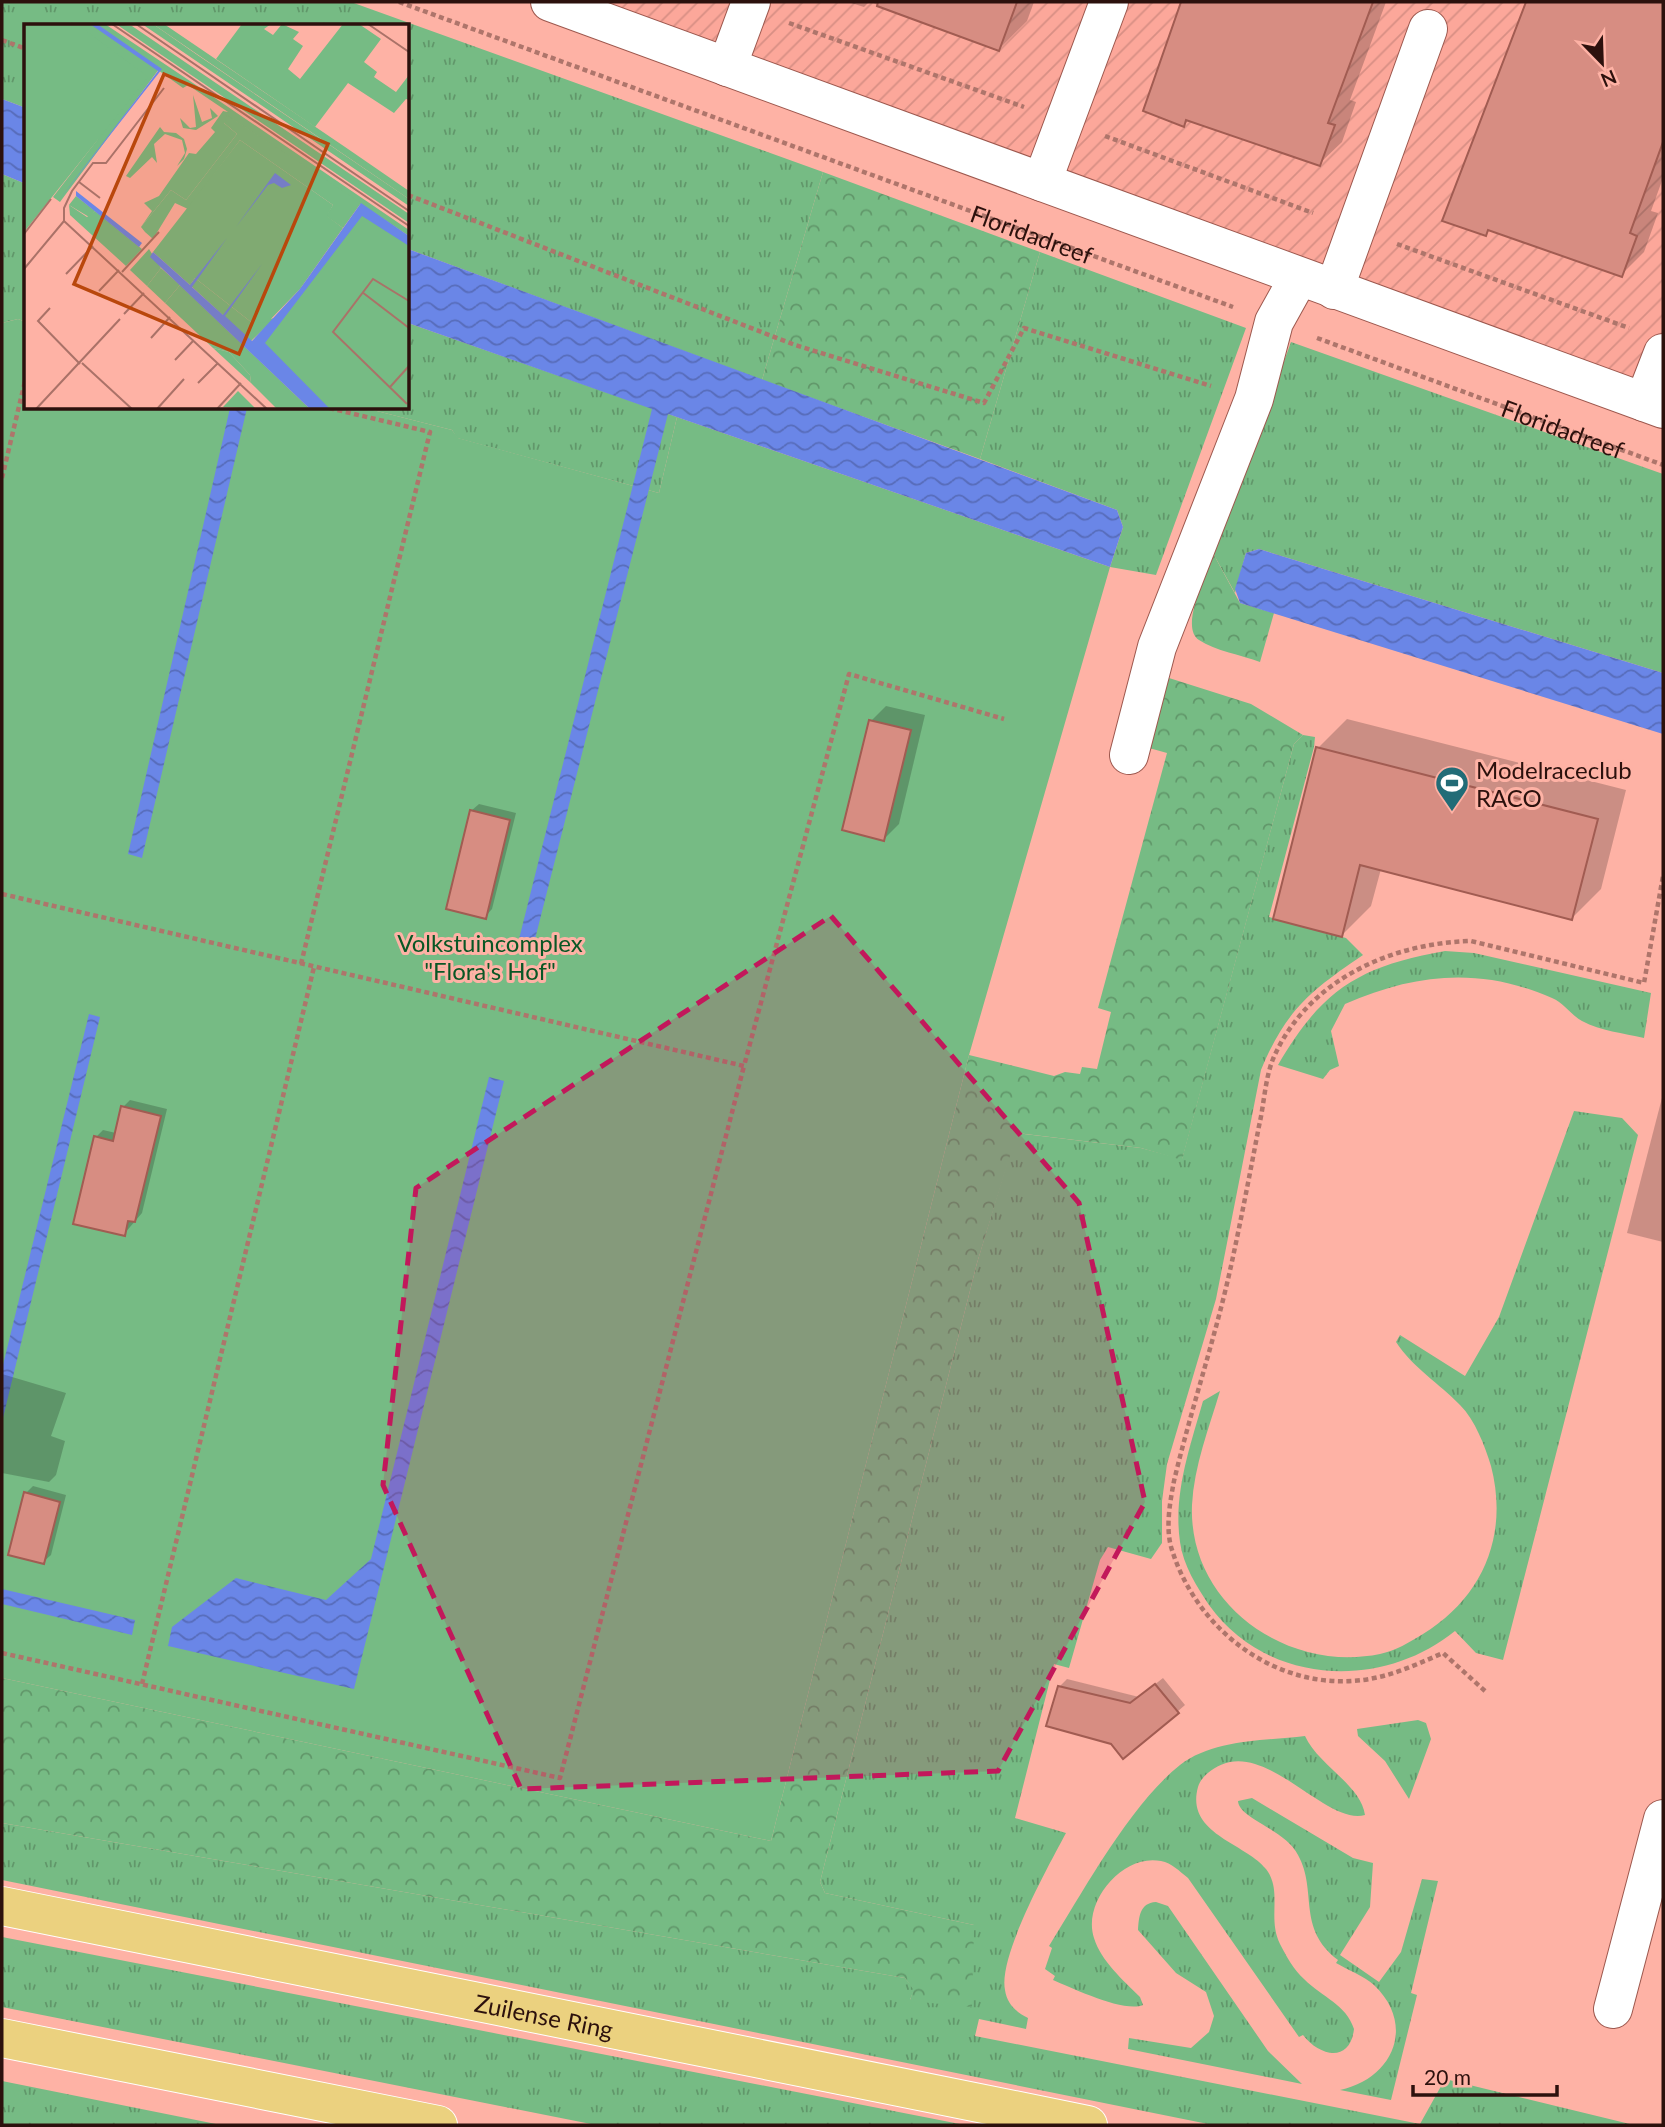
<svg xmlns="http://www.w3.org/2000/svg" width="1665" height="2127" viewBox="0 0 1665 2127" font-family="Lato,sans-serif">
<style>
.industrial{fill:url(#industrial-furrows)}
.grass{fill:url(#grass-tufts)}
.forest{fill:url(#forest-crowns)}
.garden{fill:#76bb84}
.water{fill:url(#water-waves)}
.shadow{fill:#0003}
.building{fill:#d78d82;stroke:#a15c52;stroke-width:2}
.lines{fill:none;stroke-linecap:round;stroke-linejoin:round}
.minor-casing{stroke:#9d584e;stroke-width:40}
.major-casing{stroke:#fff;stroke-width:40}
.path{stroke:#ae756b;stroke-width:4.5;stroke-dasharray:5 3.5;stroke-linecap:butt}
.minor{stroke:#fff;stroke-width:38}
.major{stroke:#ebd17f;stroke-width:38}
.marked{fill:#c2185b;fill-opacity:0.2;stroke:#c2185b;stroke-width:5;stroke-dasharray:14 9;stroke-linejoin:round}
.labels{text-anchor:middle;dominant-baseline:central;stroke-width:6;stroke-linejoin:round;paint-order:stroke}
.street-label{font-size:24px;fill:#2c110d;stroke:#feb2a5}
.poi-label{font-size:24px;fill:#2c110d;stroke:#feb2a5;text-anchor:start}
.park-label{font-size:24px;fill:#095725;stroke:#feb2a5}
.inset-road{fill:none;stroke:#aa7268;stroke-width:2}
.view{fill:#b9470c;fill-opacity:0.15;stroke:#b9470c;stroke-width:3.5}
.inset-edge{fill:none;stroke:#2c110d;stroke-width:3.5}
</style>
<defs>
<pattern id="industrial-furrows" width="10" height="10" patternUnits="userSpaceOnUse" patternTransform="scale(1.75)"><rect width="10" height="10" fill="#fca79a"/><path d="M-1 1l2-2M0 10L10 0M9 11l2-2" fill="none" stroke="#d88f84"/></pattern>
<pattern id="grass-tufts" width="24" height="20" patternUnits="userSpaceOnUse" patternTransform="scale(1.75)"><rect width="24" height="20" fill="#76bb84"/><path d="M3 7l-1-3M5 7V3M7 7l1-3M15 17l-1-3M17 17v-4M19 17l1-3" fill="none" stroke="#61976a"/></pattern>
<pattern id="forest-crowns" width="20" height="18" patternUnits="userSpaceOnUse" patternTransform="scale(1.75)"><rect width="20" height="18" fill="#76bb84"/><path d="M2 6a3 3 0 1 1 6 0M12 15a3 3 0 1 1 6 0" fill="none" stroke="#61976a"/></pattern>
<pattern id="water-waves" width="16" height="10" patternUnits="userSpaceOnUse" patternTransform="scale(1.75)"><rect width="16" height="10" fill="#6a86e7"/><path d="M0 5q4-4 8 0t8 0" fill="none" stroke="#576cba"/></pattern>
</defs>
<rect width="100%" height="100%" fill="#feb2a5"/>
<polygon class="industrial" points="536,2 1663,2 1663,414"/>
<g class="grass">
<polygon points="2,2 351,2 823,172 762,380 408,249 408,26 26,26 26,108 2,99"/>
<polygon points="2,174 26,184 26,322 18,319 2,323"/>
<polygon points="1040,252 1246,328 1156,575 1110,567 1123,527 1117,510 980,459"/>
<polygon points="408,323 677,417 659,493 457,438 452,430 365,408 408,408"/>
<polygon points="1291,342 1663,474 1663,673 1259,549 1246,553 1235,593 1214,555"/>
<path d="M 1303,735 L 1315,737 L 1314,747 L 1269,917 L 1346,938 L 1363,955 C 1310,991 1286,1010 1261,1070 L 1216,1299 L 1167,1464 L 1162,1501 L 1162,1543 L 1151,1559 L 1108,1547 L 1100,1560 L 1069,1668 L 1054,1664 L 1015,1818 L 1066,1833 C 1049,1865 998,1956 1005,1990 C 1007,2004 1016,2012 1028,2018 L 1026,2029 L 979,2019 L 975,2036 L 1420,2124 L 1445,2079 L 1634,2125 L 1213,2125 L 2,1880 L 2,1823 L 905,1978 L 914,1989 L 910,2000 L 974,1925 L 825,1893 L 820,1882 L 977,1263 L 1016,1133 L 1141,1148 L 1182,1159 L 1294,744 Z"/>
<path d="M 1445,951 L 1474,953 L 1651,993 L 1644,1038 C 1623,1033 1601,1031 1582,1021 C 1571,1015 1564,1003 1552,998 C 1481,967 1416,973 1345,1004 L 1331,1031 L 1339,1066 L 1330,1070 L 1323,1079 L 1278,1065 C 1322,989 1360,966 1445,951 Z"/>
<path d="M 1574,1111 L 1622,1118 L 1638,1135 L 1503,1660 L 1476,1653 L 1455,1631 C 1381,1691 1266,1685 1209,1605 C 1197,1587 1183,1565 1180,1542 C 1173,1494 1190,1447 1203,1401 L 1220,1391 C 1209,1428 1194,1466 1192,1505 C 1188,1604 1287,1673 1380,1654 C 1395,1651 1410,1642 1423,1634 C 1483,1597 1509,1535 1491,1466 C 1485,1446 1475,1420 1460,1405 C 1439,1383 1413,1368 1396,1342 L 1400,1335 L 1465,1376 L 1499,1317 Z"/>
<polygon points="1418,1720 1426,1723 1431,1739 1409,1799 1385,1761 1358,1736 1357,1729"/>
<path d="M 1305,1736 C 1318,1765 1361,1785 1365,1815 C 1329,1825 1276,1753 1230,1762 C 1217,1765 1202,1774 1198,1787 C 1185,1834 1246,1843 1266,1869 C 1283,1891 1267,1918 1280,1944 C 1286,1956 1294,1970 1304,1979 C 1323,1998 1346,2004 1354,2029 C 1350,2064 1319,2056 1303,2035 L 1299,2037 L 1188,1878 C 1179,1871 1172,1863 1161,1861 C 1123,1853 1082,1902 1094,1938 C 1101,1961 1123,1980 1140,1997 L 1143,2005 C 1124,2013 1072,1988 1053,1980 L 1055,1976 L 1045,1969 L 1052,1948 L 1049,1946 C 1084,1890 1130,1805 1180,1765 C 1214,1739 1265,1741 1305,1736 Z"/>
<path d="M 1252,1798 L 1353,1858 L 1373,1863 L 1370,1907 L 1340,1955 L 1379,1982 L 1401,1952 L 1422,1879 L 1438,1881 L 1411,1993 L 1417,1995 L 1391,2100 L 1340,2090 C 1392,2079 1417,2026 1374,1985 C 1364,1976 1348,1970 1336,1963 L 1338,1960 C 1296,1928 1318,1891 1298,1855 C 1285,1829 1239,1819 1238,1801 Z"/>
<path d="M 1156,1902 L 1168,1906 L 1268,2051 L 1302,2084 L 1128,2049 L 1129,2038 L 1191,2048 L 1209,2032 L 1214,2016 L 1206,1992 L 1176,1973 L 1138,1930 C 1139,1918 1139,1903 1156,1902 Z"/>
<polygon points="2,1937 965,2125 596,2125 2,2007"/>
<polygon points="2,2081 221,2125 2,2125"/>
</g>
<g class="forest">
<polygon points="823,172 1040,252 980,459 762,380"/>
<path d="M 1214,555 L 1240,603 L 1274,613 L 1260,662 C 1242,655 1215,651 1199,640 C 1179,627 1207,574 1214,555 Z"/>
<polygon points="1169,678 1251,704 1303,735 1294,744 1182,1160 1141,1148 1017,1133 977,1263 820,1882 825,1893 974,1925 972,2007 910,2001 913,1989 905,1978 2,1823 2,1678 771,1841 969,1055 1054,1076 1065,1072 1080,1074 1082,1067 1097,1069 1111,1012 1098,1008 1167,753 1142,746"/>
</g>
<polygon class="garden" points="18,319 26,322 26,408 365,408 452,430 458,438 659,493 677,417 1110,567 969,1055 771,1841 2,1678 2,323"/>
<g class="water">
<polygon points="2,99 26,108 26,184 2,174"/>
<polygon points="408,249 1117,510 1123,527 1110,567 668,414 531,955 516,951 652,409 408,323"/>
<polygon points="230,408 247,408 142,858 128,854"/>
<polygon points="1259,549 1663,673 1663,734 1240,603 1235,589 1246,553"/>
<polygon points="89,1014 100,1017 2,1422 2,1369"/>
<polygon points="489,1077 504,1081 354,1689 168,1646 172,1627 236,1578 326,1600 371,1559"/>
<polygon points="2,1589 135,1620 132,1635 2,1604"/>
</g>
<g class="shadow">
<polygon points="848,2 869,2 864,7"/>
<polygon points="870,2 1034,2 1027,21 999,49"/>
<polygon points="1184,2 1386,2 1350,100 1356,102 1342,142 1319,164 1190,119 1184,125 1145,110"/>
<polygon points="1526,2 1663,2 1663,178 1651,211 1658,213 1644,252 1621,275 1490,229 1485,234 1445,220"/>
<polygon points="886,706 925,715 899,824 884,839 871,721"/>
<polygon points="1347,719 1626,790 1601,889 1572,918 1381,869 1371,906 1342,935 1318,748"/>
<polygon points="479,804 516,813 492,909 485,917 471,811"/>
<polygon points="1663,1094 1663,1242 1627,1233"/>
<polygon points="130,1100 167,1109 142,1213 124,1234 96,1137 103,1130 116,1133 123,1107"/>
<polygon points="2,1374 66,1393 51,1436 65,1441 56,1475 49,1482 2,1473"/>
<polygon points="33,1486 66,1495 51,1555 43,1562 26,1493"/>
<polygon points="1163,1678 1185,1705 1177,1712 1112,1742 1060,1686 1067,1679 1139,1697"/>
</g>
<g class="building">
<polygon points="878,2 1017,2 999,51 877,6"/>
<polygon points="1181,2 1373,2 1328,123 1335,125 1320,166 1186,120 1184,127 1143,111"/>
<polygon points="1526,2 1663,2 1663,142 1630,233 1637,236 1622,277 1488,230 1486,236 1442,221"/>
<polygon points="869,720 911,730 884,841 842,830"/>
<polygon points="1316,747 1598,819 1572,920 1360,865 1342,937 1273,919"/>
<polygon points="470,810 510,820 486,919 446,909"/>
<polygon points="121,1106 161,1116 135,1222 128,1221 125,1236 73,1224 94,1136 113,1141"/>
<polygon points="24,1492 60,1502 44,1564 8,1555"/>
<polygon points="1155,1684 1179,1713 1123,1759 1111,1744 1046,1726 1058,1686 1130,1703"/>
</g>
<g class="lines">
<g class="minor-casing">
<g id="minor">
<polyline points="550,2 1663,409"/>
<polyline points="727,67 751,2"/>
<polyline points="1042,182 1109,2"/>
<polyline points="1334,290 1428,29"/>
<polyline points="1644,402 1663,353"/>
<polyline points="1129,755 1157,647 1254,399 1274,322 1299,277"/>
<polyline points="1613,2009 1663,1819"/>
</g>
</g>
<g class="major-casing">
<g id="major">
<path id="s3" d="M 2,1906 L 1088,2125"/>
<polyline points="2,2038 438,2125"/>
</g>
</g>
<g class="path">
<path id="s1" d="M 399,2 L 1233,307"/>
<polyline points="789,23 1024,107"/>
<polyline points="2,40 26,49"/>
<polyline points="1105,136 1313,213"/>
<polyline points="408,195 795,345 984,403 1024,328 1211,386"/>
<polyline points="1397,244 1629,328"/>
<path id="s2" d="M 1317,338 L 1663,465"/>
<polyline points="2,478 26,377"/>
<polyline points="2,894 744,1066 849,674 1004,719"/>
<polyline points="301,964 430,432 329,408"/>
<polyline points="2,1653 560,1778 744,1066"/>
<polyline points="142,1684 314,967"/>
<path d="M 1485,1691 L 1443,1653 C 1413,1666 1386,1679 1352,1681 C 1270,1686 1196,1627 1172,1550 C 1165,1529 1170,1502 1174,1481 C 1191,1409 1215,1339 1231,1266 C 1241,1220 1250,1173 1259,1126 C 1264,1105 1265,1079 1273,1059 C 1307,980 1391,943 1471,941 L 1644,983 L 1663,876"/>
</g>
<use href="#minor" class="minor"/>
<use href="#major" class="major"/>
</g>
<path class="marked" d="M 831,916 L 1079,1203 L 1145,1502 L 998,1771 L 521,1789 L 383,1485 L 416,1188 Z"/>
<defs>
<g id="stadium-pin" transform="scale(1.75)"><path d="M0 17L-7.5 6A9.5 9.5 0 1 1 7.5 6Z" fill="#226c77" stroke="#feb2a5"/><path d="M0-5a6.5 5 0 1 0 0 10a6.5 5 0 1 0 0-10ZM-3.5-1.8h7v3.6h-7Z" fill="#fff"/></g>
</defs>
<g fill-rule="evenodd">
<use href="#stadium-pin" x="1452" y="783"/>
</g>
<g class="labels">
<g class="street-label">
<text stroke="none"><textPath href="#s1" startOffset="674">Floridadreef</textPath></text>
<text stroke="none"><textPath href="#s2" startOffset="262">Floridadreef</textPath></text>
<text stroke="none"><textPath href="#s3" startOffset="553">Zuilense Ring</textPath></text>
</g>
<g class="poi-label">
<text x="1476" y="769">Modelraceclub<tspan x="1476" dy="28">RACO</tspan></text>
</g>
<g class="park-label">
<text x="490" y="942">Volkstuincomplex<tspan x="490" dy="28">"Flora's Hof"</tspan></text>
</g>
</g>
<g transform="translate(24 24)">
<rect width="385" height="385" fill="#feb2a5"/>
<path d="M 70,0 L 81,0 L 166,57 L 385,206 L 385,212 L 208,95 L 200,99 L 213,110 L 162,176 L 147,166 L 117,203 L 128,187 L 120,179 L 135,172 L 165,129 L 172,130 L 191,108 L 187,104 L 199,87 L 204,88 L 164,61 L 159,64 ZM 92,0 L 108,2 L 385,190 L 385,199 ZM 118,0 L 129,0 L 172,30 L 385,175 L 385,182 ZM 218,0 L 247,0 L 240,5 L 249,11 L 258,0 L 275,8 L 269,15 L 279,22 L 264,45 L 276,55 L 319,0 L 335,0 L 357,15 L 340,38 L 353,48 L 350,53 L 372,68 L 385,51 L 385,76 L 382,75 L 370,89 L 324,59 L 291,103 L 192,35 ZM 169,71 L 178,98 L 188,94 L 186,84 L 194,92 L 172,106 L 159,104 L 156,94 L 166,104 L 172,103 ZM 136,103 L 140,108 L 152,109 L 160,115 L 163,125 L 160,135 L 153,142 L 161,129 L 158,116 L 141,110 L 130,120 L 133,139 L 128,133 L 106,154 L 102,152 ZM 45,181 L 63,193 L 71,187 L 118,225 L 102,242 L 46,191 ZM 125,225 L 137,244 L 123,262 L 106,246 ZM 171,254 L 227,298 L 251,294 L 227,317 L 166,261 ZM 156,261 L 286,385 L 253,385 L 227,359 L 226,351 L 205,328 L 189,324 L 141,279 ZM 214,367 L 232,385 L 199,383 Z" fill="#76bb84"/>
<path d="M 46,0 L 70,0 L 135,45 L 36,178 L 29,173 L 74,115 ZM 129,0 L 140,0 L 324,125 L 385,167 L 385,175 ZM 203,91 L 337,179 L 319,204 L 302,192 L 309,181 L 216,116 L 164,185 L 151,179 L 129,215 L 121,208 L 117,203 L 147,166 L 162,176 L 213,110 L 200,99 ZM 52,172 L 71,187 L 65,193 L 45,181 ZM 137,244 L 156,261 L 141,279 L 123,262 ZM 189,324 L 205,328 L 226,351 L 227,359 Z" fill="#76bb84"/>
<path d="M 339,185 L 385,217 L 385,385 L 303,385 L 232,321 Z" fill="#76bb84"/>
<path d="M 0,0 L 53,0 L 124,53 L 0,208 ZM 216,116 L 309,181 L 303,192 L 319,204 L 276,265 L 243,299 L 227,298 L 171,254 L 166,261 L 129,228 Z" fill="#76bb84"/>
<path d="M 66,0 L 73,0 L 138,45 L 35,176 L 134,47 ZM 251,149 L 267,161 L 258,164 L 250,159 L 244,161 L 212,203 ZM 52,167 L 118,219 L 115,223 L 52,172 ZM 337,179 L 385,212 L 385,222 L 338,192 L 241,319 L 306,385 L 286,385 L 126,233 L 129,228 L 166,261 L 203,214 L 168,263 L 199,291 L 238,240 L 201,292 L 228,317 L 276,265 Z" fill="#6a86e7"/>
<path class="inset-road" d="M 88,0 L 385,202M 112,0 L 385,187M 344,0 L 385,28M 55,158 L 76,174M 40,197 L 243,385M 40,197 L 40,184 L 48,167 L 69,139 L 82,139 L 140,64M 0,210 L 27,175M 0,245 L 40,197M 98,248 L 135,208M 42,250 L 69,222M 75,267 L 95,246M 338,268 L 385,304M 26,284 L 14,297 L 56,340M 100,290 L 120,269M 127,314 L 146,293M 151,336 L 170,316M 58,339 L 108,385M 174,359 L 194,339M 366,363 L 385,342M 383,380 L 309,308 L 349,255 L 385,277M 12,385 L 96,295M 133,385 L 160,355M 193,385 L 217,359"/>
<path class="view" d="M 140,50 L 304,120 L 215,330 L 50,260 Z"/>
<rect width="385" height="385" class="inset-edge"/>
</g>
<rect width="1665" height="2127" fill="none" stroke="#2c110d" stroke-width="7"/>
<g transform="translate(1602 63) rotate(157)" stroke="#feb2a5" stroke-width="5" paint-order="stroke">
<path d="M0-5L12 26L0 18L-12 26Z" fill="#2c110d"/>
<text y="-10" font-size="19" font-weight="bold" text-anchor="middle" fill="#2c110d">N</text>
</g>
<path d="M1413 2085v10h144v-10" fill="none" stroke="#2c110d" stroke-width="3.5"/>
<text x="1424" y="2085" font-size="21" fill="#2c110d" stroke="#feb2a5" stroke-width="5" paint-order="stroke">20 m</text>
</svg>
